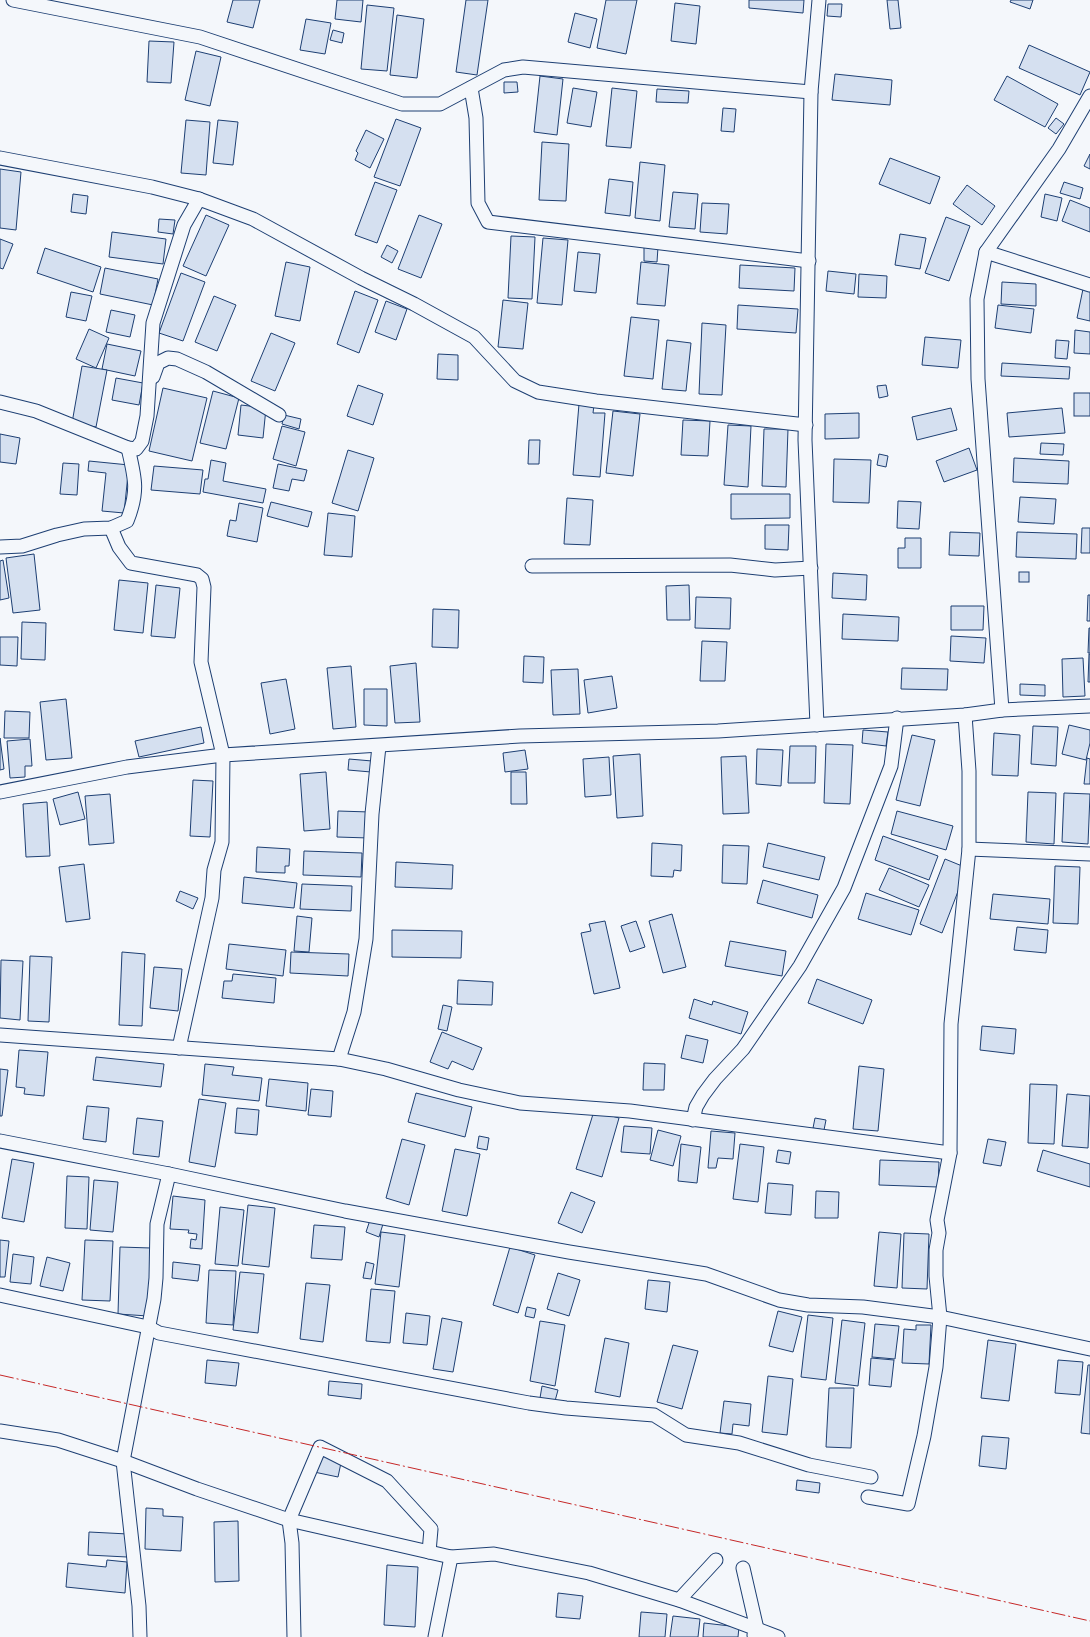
<svg xmlns="http://www.w3.org/2000/svg" width="1090" height="1637" viewBox="0 0 1090 1637" font-family="'Work Sans',sans-serif">
<style>
.building{fill:#d5e0f0;stroke:#1d3f73}
.lines{fill:none;stroke-linecap:round;stroke-linejoin:round}
.minor-casing{stroke:#1d3f73;stroke-width:15}
.minor{stroke:#f4f7fb;stroke-width:13}
.power{stroke:#c62828;stroke-width:1;stroke-dasharray:14 3 2 3;stroke-linecap:butt}
</style>
<rect width="100%" height="100%" fill="#f4f7fb"/>
<g class="building">
<polygon points="233,0 260,0 253,28 227,22"/>
<polygon points="337,0 363,0 361,22 335,19"/>
<polygon points="466,0 488,0 477,75 456,72"/>
<polygon points="606,0 637,0 626,54 597,48"/>
<polygon points="749,0 804,0 803,13 749,8"/>
<polygon points="887,0 898,0 901,28 890,29"/>
<polygon points="1011,0 1033,0 1030,9 1010,2"/>
<polygon points="675,3 700,6 696,44 671,41"/>
<polygon points="828,4 842,4 841,17 827,16"/>
<polygon points="367,5 394,8 387,71 361,69"/>
<polygon points="575,13 597,19 590,48 568,42"/>
<polygon points="397,15 424,19 417,78 390,75"/>
<polygon points="306,19 331,23 325,54 300,50"/>
<polygon points="333,30 344,33 342,43 330,40"/>
<polygon points="149,41 174,42 171,83 147,82"/>
<polygon points="1029,45 1090,72 1080,95 1019,68"/>
<polygon points="196,51 221,57 210,106 185,100"/>
<polygon points="835,74 892,80 890,105 832,100"/>
<polygon points="540,76 563,79 557,135 534,132"/>
<polygon points="1007,76 1058,104 1045,127 994,100"/>
<polygon points="504,82 517,82 518,92 504,93"/>
<polygon points="573,88 597,92 591,127 567,123"/>
<polygon points="612,88 637,91 631,148 606,146"/>
<polygon points="657,89 689,91 688,103 656,102"/>
<polygon points="723,108 736,109 734,132 721,131"/>
<polygon points="1056,118 1064,124 1056,134 1048,128"/>
<polygon points="396,119 421,128 400,186 374,177"/>
<polygon points="186,120 210,122 206,175 181,173"/>
<polygon points="218,120 238,122 233,165 213,163"/>
<polygon points="366,130 384,139 370,168 355,160 358,153 356,151"/>
<polygon points="542,142 569,144 566,201 539,200"/>
<polygon points="1090,154 1090,169 1084,166"/>
<polygon points="890,158 940,177 930,204 879,184"/>
<polygon points="640,162 665,165 660,221 635,218"/>
<polygon points="0,169 21,172 16,230 0,228"/>
<polygon points="609,179 633,182 630,216 605,213"/>
<polygon points="375,182 397,190 377,243 355,235"/>
<polygon points="1064,182 1083,188 1080,199 1060,193"/>
<polygon points="967,185 995,206 982,225 953,204"/>
<polygon points="673,192 698,194 695,229 669,227"/>
<polygon points="73,194 88,196 86,214 71,212"/>
<polygon points="1045,194 1062,198 1057,221 1041,217"/>
<polygon points="1070,200 1090,208 1090,232 1062,221"/>
<polygon points="702,203 729,204 727,234 700,232"/>
<polygon points="206,215 229,225 206,276 183,266"/>
<polygon points="419,215 442,224 421,278 398,269"/>
<polygon points="946,217 970,226 949,281 925,273"/>
<polygon points="159,219 175,220 173,234 158,232"/>
<polygon points="112,232 166,239 163,264 109,257"/>
<polygon points="900,234 926,238 920,269 895,265"/>
<polygon points="511,236 535,237 532,299 508,298"/>
<polygon points="543,238 568,240 562,305 537,303"/>
<polygon points="0,239 13,244 3,269 0,268"/>
<polygon points="387,245 398,251 392,263 381,257"/>
<polygon points="644,247 658,247 657,262 644,261"/>
<polygon points="45,248 101,267 93,292 37,273"/>
<polygon points="578,252 600,254 596,293 574,291"/>
<polygon points="286,262 310,267 300,321 275,316"/>
<polygon points="641,262 669,265 665,306 637,304"/>
<polygon points="740,265 795,268 794,291 739,288"/>
<polygon points="105,268 158,279 153,305 100,294"/>
<polygon points="828,271 856,274 854,294 826,291"/>
<polygon points="181,273 205,282 183,341 159,333"/>
<polygon points="859,274 887,276 886,298 858,297"/>
<polygon points="1002,282 1036,284 1036,306 1001,304"/>
<polygon points="1083,289 1090,291 1090,321 1077,318"/>
<polygon points="355,291 378,300 359,353 337,344"/>
<polygon points="71,292 92,296 86,321 66,317"/>
<polygon points="214,296 236,305 217,351 195,342"/>
<polygon points="503,300 528,303 523,349 498,347"/>
<polygon points="386,301 407,309 396,340 375,332"/>
<polygon points="738,305 798,309 796,333 737,329"/>
<polygon points="998,305 1034,309 1031,333 995,328"/>
<polygon points="111,310 135,315 130,337 106,332"/>
<polygon points="631,317 659,320 653,379 624,376"/>
<polygon points="702,323 726,325 722,395 699,394"/>
<polygon points="89,329 109,338 96,368 76,359"/>
<polygon points="1075,330 1090,332 1090,354 1074,353"/>
<polygon points="271,333 295,343 275,391 251,381"/>
<polygon points="925,337 961,340 958,368 922,365"/>
<polygon points="667,340 691,343 686,391 662,389"/>
<polygon points="1056,340 1069,341 1067,359 1055,358"/>
<polygon points="107,344 141,351 135,376 102,369"/>
<polygon points="438,354 458,355 458,380 437,379"/>
<polygon points="1002,363 1070,367 1069,379 1001,376"/>
<polygon points="82,366 107,370 96,427 72,423"/>
<polygon points="116,378 143,383 139,405 112,400"/>
<polygon points="358,385 383,394 373,425 347,416"/>
<polygon points="886,385 888,396 879,398 877,386"/>
<polygon points="163,388 207,398 192,461 149,451"/>
<polygon points="213,391 239,398 226,449 200,443"/>
<rect x="1074" y="393" width="16" height="23"/>
<polygon points="579,404 594,405 593,413 605,413 600,477 573,475"/>
<polygon points="241,405 266,408 263,438 238,435"/>
<polygon points="951,408 957,430 917,440 912,417"/>
<polygon points="1062,408 1065,433 1009,437 1007,413"/>
<polygon points="613,411 640,414 633,476 606,473"/>
<polygon points="859,413 859,438 825,439 825,414"/>
<polygon points="284,415 301,419 299,429 282,424"/>
<polygon points="683,420 710,421 708,456 681,455"/>
<polygon points="728,425 751,426 748,487 724,485"/>
<polygon points="282,426 305,432 296,466 273,459"/>
<polygon points="764,429 788,429 786,487 762,486"/>
<polygon points="0,434 20,438 16,464 0,462"/>
<polygon points="529,440 540,440 539,464 528,464"/>
<polygon points="1041,443 1064,444 1063,455 1040,454"/>
<polygon points="969,448 977,470 944,482 936,461"/>
<polygon points="348,450 374,458 358,511 332,503"/>
<polygon points="879,454 888,456 886,467 877,465"/>
<polygon points="1014,458 1069,461 1068,484 1013,482"/>
<polygon points="834,459 871,460 869,503 833,502"/>
<polygon points="211,460 226,463 223,481 266,489 263,503 203,492 205,479 208,479"/>
<polygon points="89,461 129,465 124,513 102,511 106,473 88,471"/>
<polygon points="63,463 79,464 77,495 60,494"/>
<polygon points="278,464 307,470 304,481 292,479 289,491 273,488"/>
<polygon points="154,466 203,470 200,494 151,490"/>
<polygon points="731,494 790,494 790,518 731,519"/>
<polygon points="1020,497 1056,499 1054,524 1018,522"/>
<polygon points="567,498 593,500 590,545 564,544"/>
<polygon points="898,501 921,502 919,529 897,528"/>
<polygon points="271,502 312,512 308,527 267,516"/>
<polygon points="239,503 263,508 257,542 227,536 230,520 236,521"/>
<polygon points="328,513 355,516 352,557 324,555"/>
<polygon points="765,525 789,525 788,550 765,549"/>
<polygon points="1082,528 1090,528 1090,553 1081,553"/>
<polygon points="950,532 980,533 979,556 949,555"/>
<polygon points="1017,532 1077,534 1076,559 1016,557"/>
<polygon points="905,538 921,538 921,568 898,568 898,548 905,548"/>
<polygon points="34,554 40,610 13,613 6,558"/>
<polygon points="3,560 9,598 0,600 0,561"/>
<rect x="1019" y="572" width="10" height="10"/>
<polygon points="833,573 867,575 866,600 832,598"/>
<polygon points="119,580 148,583 143,633 114,630"/>
<polygon points="156,585 180,588 175,638 151,636"/>
<polygon points="689,585 690,620 667,620 666,586"/>
<polygon points="1088,595 1090,595 1090,621 1087,621"/>
<polygon points="696,597 731,598 730,629 695,628"/>
<polygon points="951,606 984,606 983,630 951,630"/>
<polygon points="433,609 459,610 458,648 432,647"/>
<polygon points="843,614 899,617 898,641 842,639"/>
<polygon points="22,622 46,623 45,660 21,659"/>
<polygon points="1089,628 1090,628 1090,653 1088,653"/>
<polygon points="951,636 986,638 984,663 950,661"/>
<polygon points="0,637 18,637 17,666 0,665"/>
<polygon points="702,641 727,642 725,681 700,681"/>
<polygon points="1089,654 1090,654 1090,682 1088,682"/>
<polygon points="524,656 544,657 543,683 523,682"/>
<polygon points="1083,658 1085,696 1063,697 1062,659"/>
<polygon points="416,663 420,722 395,723 390,666"/>
<polygon points="351,666 356,727 333,729 327,668"/>
<polygon points="902,668 948,669 947,690 901,689"/>
<polygon points="578,669 580,714 553,715 551,670"/>
<polygon points="612,676 617,708 588,713 584,680"/>
<polygon points="286,679 295,729 270,734 261,683"/>
<polygon points="1020,684 1045,685 1045,696 1020,695"/>
<polygon points="364,689 387,689 387,726 364,725"/>
<polygon points="66,699 72,758 46,760 40,702"/>
<polygon points="5,711 30,712 29,738 4,738"/>
<polygon points="1069,725 1090,730 1090,743 1086,760 1062,754"/>
<polygon points="1033,726 1058,727 1056,766 1031,764"/>
<polygon points="201,727 204,743 139,757 135,741"/>
<polygon points="863,730 888,732 886,746 862,743"/>
<polygon points="994,733 1020,735 1018,776 992,775"/>
<polygon points="912,735 935,740 920,806 896,800"/>
<polygon points="0,738 4,769 0,770"/>
<polygon points="30,739 32,766 25,766 25,777 10,778 7,741"/>
<polygon points="826,744 853,745 850,804 824,803"/>
<polygon points="790,746 816,746 815,783 788,783"/>
<polygon points="757,749 783,750 781,786 756,784"/>
<polygon points="525,750 528,769 505,772 503,753"/>
<polygon points="640,754 643,816 617,818 613,756"/>
<polygon points="746,756 749,813 723,814 721,757"/>
<polygon points="609,757 611,795 585,797 583,759"/>
<polygon points="1087,758 1090,759 1090,784 1084,784"/>
<polygon points="349,759 372,761 371,772 348,770"/>
<polygon points="326,772 330,829 304,831 300,774"/>
<polygon points="511,772 526,772 527,804 511,804"/>
<polygon points="193,780 213,781 210,837 190,836"/>
<polygon points="78,792 85,819 60,825 53,799"/>
<polygon points="1028,792 1056,793 1054,844 1026,842"/>
<polygon points="1064,793 1090,794 1088,844 1062,842"/>
<polygon points="110,794 114,843 89,845 85,796"/>
<polygon points="47,802 50,856 26,857 23,804"/>
<polygon points="338,811 370,812 369,838 337,837"/>
<polygon points="897,811 953,826 946,850 891,834"/>
<polygon points="883,836 938,856 929,880 875,860"/>
<polygon points="652,843 682,845 681,871 674,870 673,877 651,876"/>
<polygon points="768,843 825,857 819,880 763,867"/>
<polygon points="723,845 749,846 747,884 722,883"/>
<polygon points="257,847 290,849 289,866 285,866 285,873 256,872"/>
<polygon points="304,851 362,853 361,877 303,875"/>
<polygon points="945,859 967,868 942,933 920,924"/>
<polygon points="396,862 453,865 452,889 395,887"/>
<polygon points="84,864 90,919 66,922 59,867"/>
<polygon points="1055,866 1080,867 1078,924 1053,923"/>
<polygon points="889,868 929,885 919,907 879,890"/>
<polygon points="244,877 297,883 294,908 242,903"/>
<polygon points="763,880 818,895 812,918 757,903"/>
<polygon points="302,884 352,886 351,911 300,909"/>
<polygon points="180,891 198,898 193,909 176,901"/>
<polygon points="866,893 919,910 911,935 858,919"/>
<polygon points="993,894 1050,899 1048,924 990,919"/>
<polygon points="672,914 686,967 663,973 649,921"/>
<polygon points="297,916 312,918 309,952 294,951"/>
<polygon points="605,921 620,988 594,994 581,933 591,931 589,924"/>
<polygon points="636,921 645,947 630,952 621,926"/>
<polygon points="1017,927 1048,930 1046,953 1014,950"/>
<polygon points="392,930 462,931 461,958 392,957"/>
<polygon points="730,941 786,951 782,976 725,966"/>
<polygon points="229,944 286,950 283,976 226,969"/>
<polygon points="122,952 145,954 142,1026 119,1025"/>
<polygon points="291,952 349,954 348,976 290,973"/>
<polygon points="30,956 52,957 49,1022 28,1021"/>
<polygon points="1,960 23,961 20,1020 0,1018"/>
<polygon points="154,967 182,969 178,1011 150,1008"/>
<polygon points="233,974 276,978 274,1003 222,998 224,981 232,981"/>
<polygon points="817,979 872,1000 863,1024 808,1003"/>
<polygon points="458,980 493,982 492,1005 457,1004"/>
<polygon points="694,999 712,1005 713,1001 748,1012 741,1034 689,1018"/>
<polygon points="443,1005 452,1007 447,1031 438,1029"/>
<polygon points="982,1026 1016,1029 1014,1054 980,1050"/>
<polygon points="442,1032 482,1048 473,1070 452,1061 448,1069 430,1062"/>
<polygon points="686,1035 708,1040 703,1063 681,1058"/>
<polygon points="19,1050 48,1052 44,1096 24,1094 25,1088 16,1087"/>
<polygon points="96,1057 164,1064 161,1087 93,1080"/>
<polygon points="644,1063 665,1064 664,1090 643,1090"/>
<polygon points="205,1064 234,1067 232,1075 262,1078 259,1101 202,1095"/>
<polygon points="859,1066 884,1069 878,1131 853,1129"/>
<polygon points="0,1069 8,1070 2,1116 0,1116"/>
<polygon points="269,1079 308,1083 306,1111 266,1106"/>
<polygon points="1030,1084 1057,1085 1054,1144 1028,1143"/>
<polygon points="311,1089 333,1091 331,1117 308,1115"/>
<polygon points="416,1093 472,1107 465,1137 408,1122"/>
<polygon points="1067,1094 1090,1096 1088,1148 1062,1146"/>
<polygon points="199,1099 226,1103 215,1167 189,1162"/>
<polygon points="87,1106 109,1108 106,1142 83,1139"/>
<polygon points="237,1108 259,1110 257,1135 235,1133"/>
<polygon points="594,1111 619,1118 602,1177 576,1169"/>
<polygon points="137,1118 163,1121 159,1157 133,1154"/>
<polygon points="815,1118 826,1120 824,1130 813,1128"/>
<polygon points="624,1126 652,1128 650,1154 621,1152"/>
<polygon points="658,1130 681,1136 673,1166 650,1160"/>
<polygon points="711,1131 735,1133 733,1159 718,1158 716,1168 708,1168"/>
<polygon points="479,1136 489,1138 487,1150 477,1148"/>
<polygon points="402,1139 425,1145 409,1205 386,1198"/>
<polygon points="988,1139 1006,1142 1001,1166 983,1163"/>
<polygon points="681,1144 701,1147 697,1183 678,1181"/>
<polygon points="740,1144 764,1147 758,1202 733,1199"/>
<polygon points="455,1149 480,1154 467,1216 442,1211"/>
<polygon points="778,1150 791,1152 789,1164 776,1162"/>
<polygon points="1043,1150 1090,1164 1090,1187 1037,1171"/>
<polygon points="12,1159 34,1163 24,1222 2,1218"/>
<polygon points="880,1160 939,1162 938,1187 879,1185"/>
<polygon points="67,1176 89,1177 87,1229 65,1228"/>
<polygon points="94,1180 118,1182 113,1232 90,1230"/>
<polygon points="768,1183 793,1185 791,1215 765,1213"/>
<polygon points="816,1191 839,1192 838,1218 815,1218"/>
<polygon points="571,1192 595,1202 582,1233 558,1223"/>
<polygon points="173,1196 205,1200 202,1249 190,1248 191,1239 196,1240 197,1234 188,1233 189,1230 170,1229"/>
<polygon points="248,1205 275,1208 269,1267 242,1264"/>
<polygon points="220,1207 244,1210 238,1266 215,1264"/>
<polygon points="370,1220 383,1224 379,1237 366,1232"/>
<polygon points="314,1225 345,1227 342,1260 311,1258"/>
<polygon points="381,1232 405,1235 399,1287 375,1284"/>
<polygon points="879,1232 901,1234 897,1288 874,1286"/>
<polygon points="904,1233 929,1234 927,1289 902,1288"/>
<polygon points="0,1240 9,1241 5,1277 0,1277"/>
<polygon points="85,1240 113,1241 110,1301 82,1300"/>
<polygon points="120,1247 151,1248 148,1316 118,1314"/>
<polygon points="510,1247 535,1255 518,1313 493,1305"/>
<polygon points="13,1254 34,1257 31,1284 10,1282"/>
<polygon points="47,1257 70,1263 63,1291 40,1286"/>
<polygon points="173,1262 200,1265 198,1281 172,1278"/>
<polygon points="366,1262 374,1264 371,1279 363,1278"/>
<polygon points="209,1270 236,1271 233,1325 206,1323"/>
<polygon points="240,1272 264,1274 258,1333 233,1330"/>
<polygon points="558,1273 580,1280 569,1316 547,1309"/>
<polygon points="648,1280 670,1282 667,1312 645,1309"/>
<polygon points="306,1283 330,1285 323,1342 300,1339"/>
<polygon points="371,1289 395,1291 390,1343 366,1341"/>
<polygon points="527,1307 536,1309 534,1318 525,1316"/>
<polygon points="778,1311 802,1317 793,1352 769,1346"/>
<polygon points="406,1313 430,1316 427,1345 403,1343"/>
<polygon points="808,1315 833,1318 826,1380 801,1377"/>
<polygon points="442,1318 462,1322 453,1372 433,1369"/>
<polygon points="842,1320 865,1323 858,1386 835,1383"/>
<polygon points="540,1321 565,1325 555,1386 530,1381"/>
<polygon points="875,1324 899,1326 895,1359 872,1357"/>
<polygon points="916,1325 931,1325 929,1364 902,1363 904,1329 916,1330"/>
<polygon points="605,1338 629,1343 620,1397 595,1392"/>
<polygon points="988,1340 1016,1344 1009,1401 981,1398"/>
<polygon points="673,1345 698,1351 682,1409 657,1402"/>
<polygon points="871,1358 894,1360 891,1387 869,1385"/>
<polygon points="207,1360 239,1363 236,1386 205,1383"/>
<polygon points="1058,1360 1083,1362 1080,1395 1055,1393"/>
<polygon points="1088,1365 1090,1365 1090,1434 1081,1433"/>
<polygon points="768,1376 793,1379 787,1435 762,1432"/>
<polygon points="329,1381 362,1384 361,1399 328,1395"/>
<polygon points="542,1386 558,1390 555,1401 540,1398"/>
<polygon points="829,1388 854,1388 851,1448 826,1447"/>
<polygon points="724,1401 751,1404 749,1426 733,1424 732,1434 720,1433"/>
<polygon points="982,1436 1009,1438 1006,1469 979,1466"/>
<polygon points="317,1453 342,1458 338,1477 314,1472"/>
<polygon points="797,1480 820,1483 819,1493 796,1490"/>
<polygon points="146,1508 163,1509 163,1516 183,1517 181,1551 145,1549"/>
<polygon points="238,1521 239,1581 215,1582 214,1522"/>
<polygon points="89,1532 128,1534 127,1557 88,1555"/>
<polygon points="107,1560 127,1562 125,1593 66,1587 68,1563 106,1567"/>
<polygon points="387,1565 418,1567 415,1627 384,1625"/>
<polygon points="558,1593 583,1596 580,1619 556,1617"/>
<polygon points="641,1612 667,1614 665,1637 639,1637"/>
<polygon points="673,1616 700,1619 698,1637 670,1637"/>
<polygon points="704,1623 739,1627 738,1637 703,1637"/>
</g>
<g class="lines">
<g class="minor-casing">
<g id="minor">
<polyline points="13,0 200,37 402,104 440,104 504,70 523,67 811,92"/>
<polyline points="471,88 476,118 478,203 488,222 809,261"/>
<polyline points="0,158 152,187 199,199 253,219 361,278 414,304 474,337 515,381 538,392 596,401 806,425"/>
<polyline points="986,252 1090,285"/>
<polyline points="153,377 158,363 168,358 177,359 206,372 279,415"/>
<polyline points="0,402 36,411 128,448 136,449 142,441 147,416 153,323 184,225 199,199"/>
<polyline points="111,528 119,547 131,563 197,575 202,579 204,587 201,662 223,755 222,842 214,870 212,898 179,1048"/>
<path d="M 0,547 L 22,546 L 57,535 L 84,529 L 111,528 L 127,521 C 139,491 135,478 128,448"/>
<polyline points="532,566 730,565 775,570 811,568"/>
<polyline points="1002,710 978,379 977,299 986,252 1059,149 1090,96"/>
<polyline points="817,725 805,440 811,92 819,0"/>
<polyline points="0,792 127,767 223,755 520,736 718,731 965,715 1002,710 1090,706"/>
<polyline points="969,849 1090,854"/>
<polyline points="0,1035 339,1059 386,1069 459,1090 520,1103 630,1111 950,1153"/>
<polyline points="339,1059 354,1012 366,939 372,814 379,746"/>
<polyline points="693,1120 696,1107 703,1095 715,1079 743,1049 800,966 844,888 891,766 897,718"/>
<polyline points="0,1141 169,1174 345,1211 569,1252 706,1274 779,1300 808,1305 863,1307 940,1317 1090,1349"/>
<polyline points="0,1295 148,1327 159,1333 529,1403 566,1408 654,1415 686,1435 739,1443 809,1465 871,1477"/>
<polyline points="0,1431 58,1440 123,1461 197,1489 289,1520 451,1557 494,1554 589,1573 679,1600 778,1637"/>
<polyline points="868,1497 908,1504 924,1436 936,1367 940,1317 936,1276 936,1250 939,1233 937,1220 950,1153 951,1024 969,849 969,771 965,715"/>
<polyline points="743,1568 757,1629 754,1635"/>
<polyline points="679,1600 716,1560"/>
<polyline points="140,1637 139,1606 123,1461 154,1299 156,1278 157,1224 169,1174"/>
<polyline points="294,1637 292,1543 289,1520 320,1447 387,1481 431,1529 429,1552"/>
<polyline points="435,1637 451,1557"/>
</g>
</g>
<use href="#minor" class="minor"/>
<polyline class="power" points="0,1375 1090,1621"/>
</g>
</svg>
